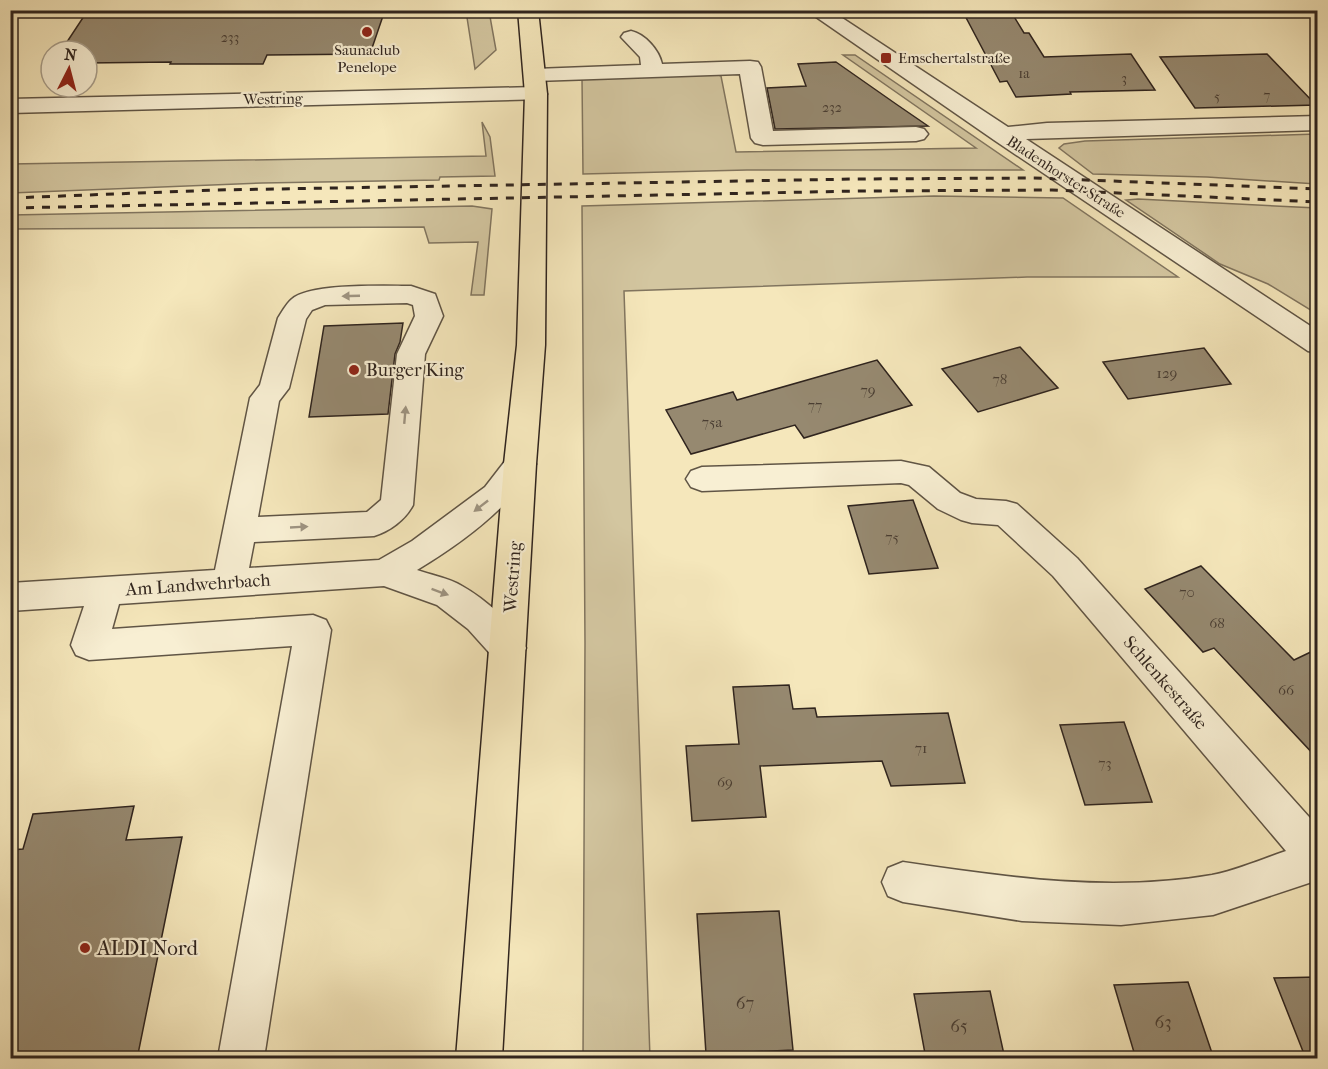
<svg xmlns="http://www.w3.org/2000/svg" width="1328" height="1069" viewBox="0 0 1328 1069" font-family="'IM FELL French Canon',serif">
<style>
.green{fill:#d3c6a0;stroke:#81755f;stroke-width:1.5}
.building{fill:#968970;stroke:#2f241e;stroke-width:1.5}
.lines{fill:none;stroke-linecap:round;stroke-linejoin:round}
.minor-casing{stroke:#605545;stroke-width:3}
.major-casing{stroke:#2f241e;stroke-width:3}
.minor{fill:#f8efd3;fill-rule:evenodd}
.major{fill:#f5e7bb;fill-rule:evenodd}
.rail{stroke:#2f241e;stroke-width:3;stroke-dasharray:8 8;stroke-linecap:butt}
.oneway{fill:#9e9482}
.poi-dot{fill:#8f2418;stroke:#f8efd3;stroke-width:2}
.labels{text-anchor:middle;dominant-baseline:central;stroke-width:4.5;stroke-linejoin:round;paint-order:stroke}
.far-number-label{font-size:14px;fill:#493d32}
.far-poi-label{font-size:15px;fill:#2f241e;stroke:#f8efd3}
.far-street-label{font-size:15px;fill:#2f241e;stroke:#f8efd3}
.number-label{font-size:15px;fill:#493d32}
.poi-label{font-size:18px;fill:#2f241e;stroke:#f8efd3;text-anchor:start}
.street-label{font-size:18px;fill:#2f241e;stroke:#f8efd3}
.near-number-label{font-size:18px;fill:#493d32}
.near-poi-label{font-size:21px;fill:#2f241e;stroke:#f8efd3;text-anchor:start}
</style>
<rect width="100%" height="100%" fill="#f5e7bb"/>
<filter id="stains"><feTurbulence type="fractalNoise" baseFrequency=".00333" numOctaves="4"/><feColorMatrix values="0 0 0 0 .2 0 0 0 0 .09 0 0 0 0 .02 0 0 0 .5 -.17"/></filter>
<radialGradient id="worn" r=".72"><stop offset=".6" stop-color="#630" stop-opacity="0"/><stop offset="1" stop-color="#630" stop-opacity=".3"/></radialGradient>
<g class="green">
<polygon points="466,11 489,11 496,50 475,69"/>
<polygon points="843,55 855,55 1023,170 747,170 583,174 582,78 713,73 721,76 736,152 976,148"/>
<polygon points="482,122 490,137 495,176 440,177 439,180 262,183 11,193 11,164 486,156"/>
<polygon points="1317,134 1317,184 1207,177 1093,174 1059,148 1064,144 1085,141"/>
<polygon points="934,196 1063,198 1178,277 1027,277 624,291 650,1058 583,1058 585,643 582,206"/>
<polygon points="1138,199 1317,208 1317,314 1268,284 1220,264 1126,200"/>
<polygon points="472,206 492,209 484,295 471,295 478,242 429,243 424,227 10,229 11,215"/>
</g>
<g class="building">
<polygon points="88,10 385,10 370,54 267,55 263,64 170,64 171,62 87,63 87,51 61,51"/>
<polygon points="962,10 1010,10 1024,33 1029,33 1044,57 1131,54 1155,90 1070,92 1071,94 1016,97 1007,81 1000,82"/>
<polygon points="1267,54 1316,105 1195,108 1160,57"/>
<polygon points="836,62 896,104 928,126 775,129 767,88 806,86 798,64"/>
<polygon points="403,323 400,342 395,354 388,414 309,417 324,326"/>
<polygon points="1020,347 1058,388 978,412 942,369"/>
<polygon points="1204,348 1231,384 1128,399 1103,362"/>
<polygon points="877,360 912,405 804,438 795,425 691,454 666,410 733,392 737,400"/>
<polygon points="913,500 938,568 869,574 848,506"/>
<polygon points="1201,566 1294,660 1317,649 1317,758 1214,648 1203,652 1145,589"/>
<polygon points="789,685 793,709 815,708 817,717 948,713 965,783 891,786 882,761 760,766 766,817 692,821 686,746 739,744 733,687"/>
<polygon points="1124,722 1152,802 1085,805 1060,725"/>
<polygon points="134,806 126,840 182,837 137,1059 10,1059 10,850 23,849 33,814"/>
<polygon points="779,911 793,1050 706,1054 697,914"/>
<polygon points="1317,977 1317,1059 1306,1059 1274,978"/>
<polygon points="1188,982 1214,1059 1136,1059 1114,985"/>
<polygon points="990,991 1005,1059 926,1059 914,994"/>
</g>
<g class="lines">
<g class="minor-casing">
<g id="minor">
<polygon points="806,10 830,10 1008,127 1047,123 1318,116 1318,130 1026,139 1318,331 1318,353 1308,351 994,140"/>
<path d="M 631,31 C 645,34 659,50 662,64 L 750,61 L 758,62 L 761,67 L 773,131 L 916,127 L 924,129 L 928,134 L 924,139 L 916,141 L 763,145 L 755,143 L 751,138 L 740,74 L 535,81 L 527,80 L 524,75 L 527,70 L 535,69 L 641,65 L 640,57 L 621,37 L 624,33 Z"/>
<polygon points="536,87 544,89 547,94 544,99 10,113 10,99"/>
<path d="M 411,286 L 435,294 L 443,316 L 425,354 L 413,505 C 405,520 390,531 374,536 L 254,542 L 249,568 L 379,560 L 412,541 L 485,487 L 509,456 L 520,453 L 531,456 L 536,464 C 510,508 460,544 417,570 C 431,575 449,578 462,586 C 485,599 514,624 526,648 L 521,659 L 508,663 L 495,659 L 468,629 L 437,605 L 384,586 L 119,604 L 112,629 L 313,615 L 326,620 L 331,630 L 264,1058 L 218,1058 L 292,646 L 89,660 L 76,655 L 71,645 L 84,606 L 10,611 L 10,583 L 215,570 L 250,398 L 260,385 L 278,318 C 282,312 286,304 292,299 C 310,283 385,286 411,286 ZM 407,303 L 413,305 L 415,316 L 397,354 L 381,500 L 367,512 L 258,517 L 279,401 L 289,388 L 306,319 L 312,310 L 325,305 Z"/>
<path d="M 901,461 L 929,467 L 960,493 L 976,499 L 1006,501 L 1017,504 L 1077,558 L 1318,827 L 1318,880 L 1213,915 L 1121,925 L 1022,921 L 903,902 L 888,896 L 882,882 L 888,868 L 903,862 C 1005,877 1109,893 1212,875 C 1237,870 1262,859 1286,851 L 1053,576 L 998,525 L 972,523 L 961,520 L 938,509 L 909,485 L 901,483 L 702,491 L 691,487 L 686,479 L 691,471 L 702,467 Z"/>
</g>
</g>
<g class="major-casing">
<polygon id="major" points="518,10 538,10 547,94 545,345 536,464 502,1058 456,1058 504,464 517,345 525,94"/>
</g>
<use href="#minor" class="minor"/>
<use href="#major" class="major"/>
<g class="rail">
<polyline points="10,198 217,190 856,179 1034,178 1318,189"/>
<polyline points="10,208 859,191 1052,190 1318,202"/>
</g>
</g>
<defs><path id="oneway-solid" d="M-6-.8H1V-3.2L6.5 0L1 3.2V.8H-6Z" transform="scale(1.5)"/></defs>
<g class="oneway">
<use href="#oneway-solid" transform="translate(351 296) rotate(178)"/>
<use href="#oneway-solid" transform="translate(405 415) rotate(-85)"/>
<use href="#oneway-solid" transform="translate(481 506) rotate(142)"/>
<use href="#oneway-solid" transform="translate(299 527) rotate(-3)"/>
<use href="#oneway-solid" transform="translate(440 592) rotate(20)"/>
</g>
<g class="poi-dot">
<circle cx="367" cy="32" r="6"/>
<rect x="880" y="52" width="12" height="12" rx="3"/>
<circle cx="354" cy="370" r="6"/>
<circle cx="85" cy="948" r="6"/>
</g>
<g class="labels">
<g class="far-number-label">
<text x="230" y="37">233</text>
<text x="1024" y="73">1a</text>
<text x="1124" y="78">3</text>
<text x="1267" y="95">7</text>
<text x="1217" y="96">5</text>
<text x="832" y="107">232</text>
</g>
<g class="far-poi-label">
<text x="367" y="50">Saunaclub<tspan x="367" dy="17">Penelope</tspan></text>
<text x="898" y="58" text-anchor="start">Emschertalstraße</text>
</g>
<g class="far-street-label">
<text transform="translate(273 99) rotate(-1)">Westring</text>
<text transform="translate(1066 177) rotate(33)">Bladenhorster Straße</text>
</g>
<g class="number-label">
<text x="1167" y="373">129</text>
<text x="1000" y="379">78</text>
<text x="868" y="390">79</text>
<text x="815" y="405">77</text>
<text x="712" y="422">75a</text>
<text x="892" y="537">75</text>
<text x="1187" y="592">70</text>
<text x="1217" y="623">68</text>
<text x="1286" y="690">66</text>
<text x="921" y="748">71</text>
<text x="1105" y="763">73</text>
<text x="725" y="782">69</text>
</g>
<g class="poi-label">
<text x="366" y="370">Burger King</text>
</g>
<g class="street-label">
<text transform="translate(513 577) rotate(-86)">Westring</text>
<text transform="translate(198 585) rotate(-4)">Am Landwehrbach</text>
<text transform="translate(1165 683) rotate(49)">Schlenkestraße</text>
</g>
<g class="near-number-label">
<text x="745" y="1003">67</text>
<text x="1163" y="1022">63</text>
<text x="959" y="1026">65</text>
</g>
<g class="near-poi-label">
<text x="97" y="948">ALDI Nord</text>
</g>
</g>
<rect width="1328" height="1069" fill="none" stroke="#f5e7bb" stroke-width="36"/>
<rect x="12" y="12" width="1304" height="1045" fill="none" stroke="#2f241e" stroke-width="3"/>
<rect x="18" y="18" width="1292" height="1033" fill="none" stroke="#2f241e" stroke-width="1.5"/>
<g transform="translate(69 69) rotate(6)"><circle r="28" fill="#f8efd3" stroke="#a89e8b" stroke-width="1.5"/>
<path d="M0-4.5L10 22L0 15L-10 22Z" fill="#8f2418"/>
<text y="-9" font-size="16" font-weight="bold" text-anchor="middle" fill="#2f241e">N</text>
</g>
<rect width="100%" height="100%" filter="url(#stains)"/>
<rect width="100%" height="100%" fill="url(#worn)"/>
</svg>
